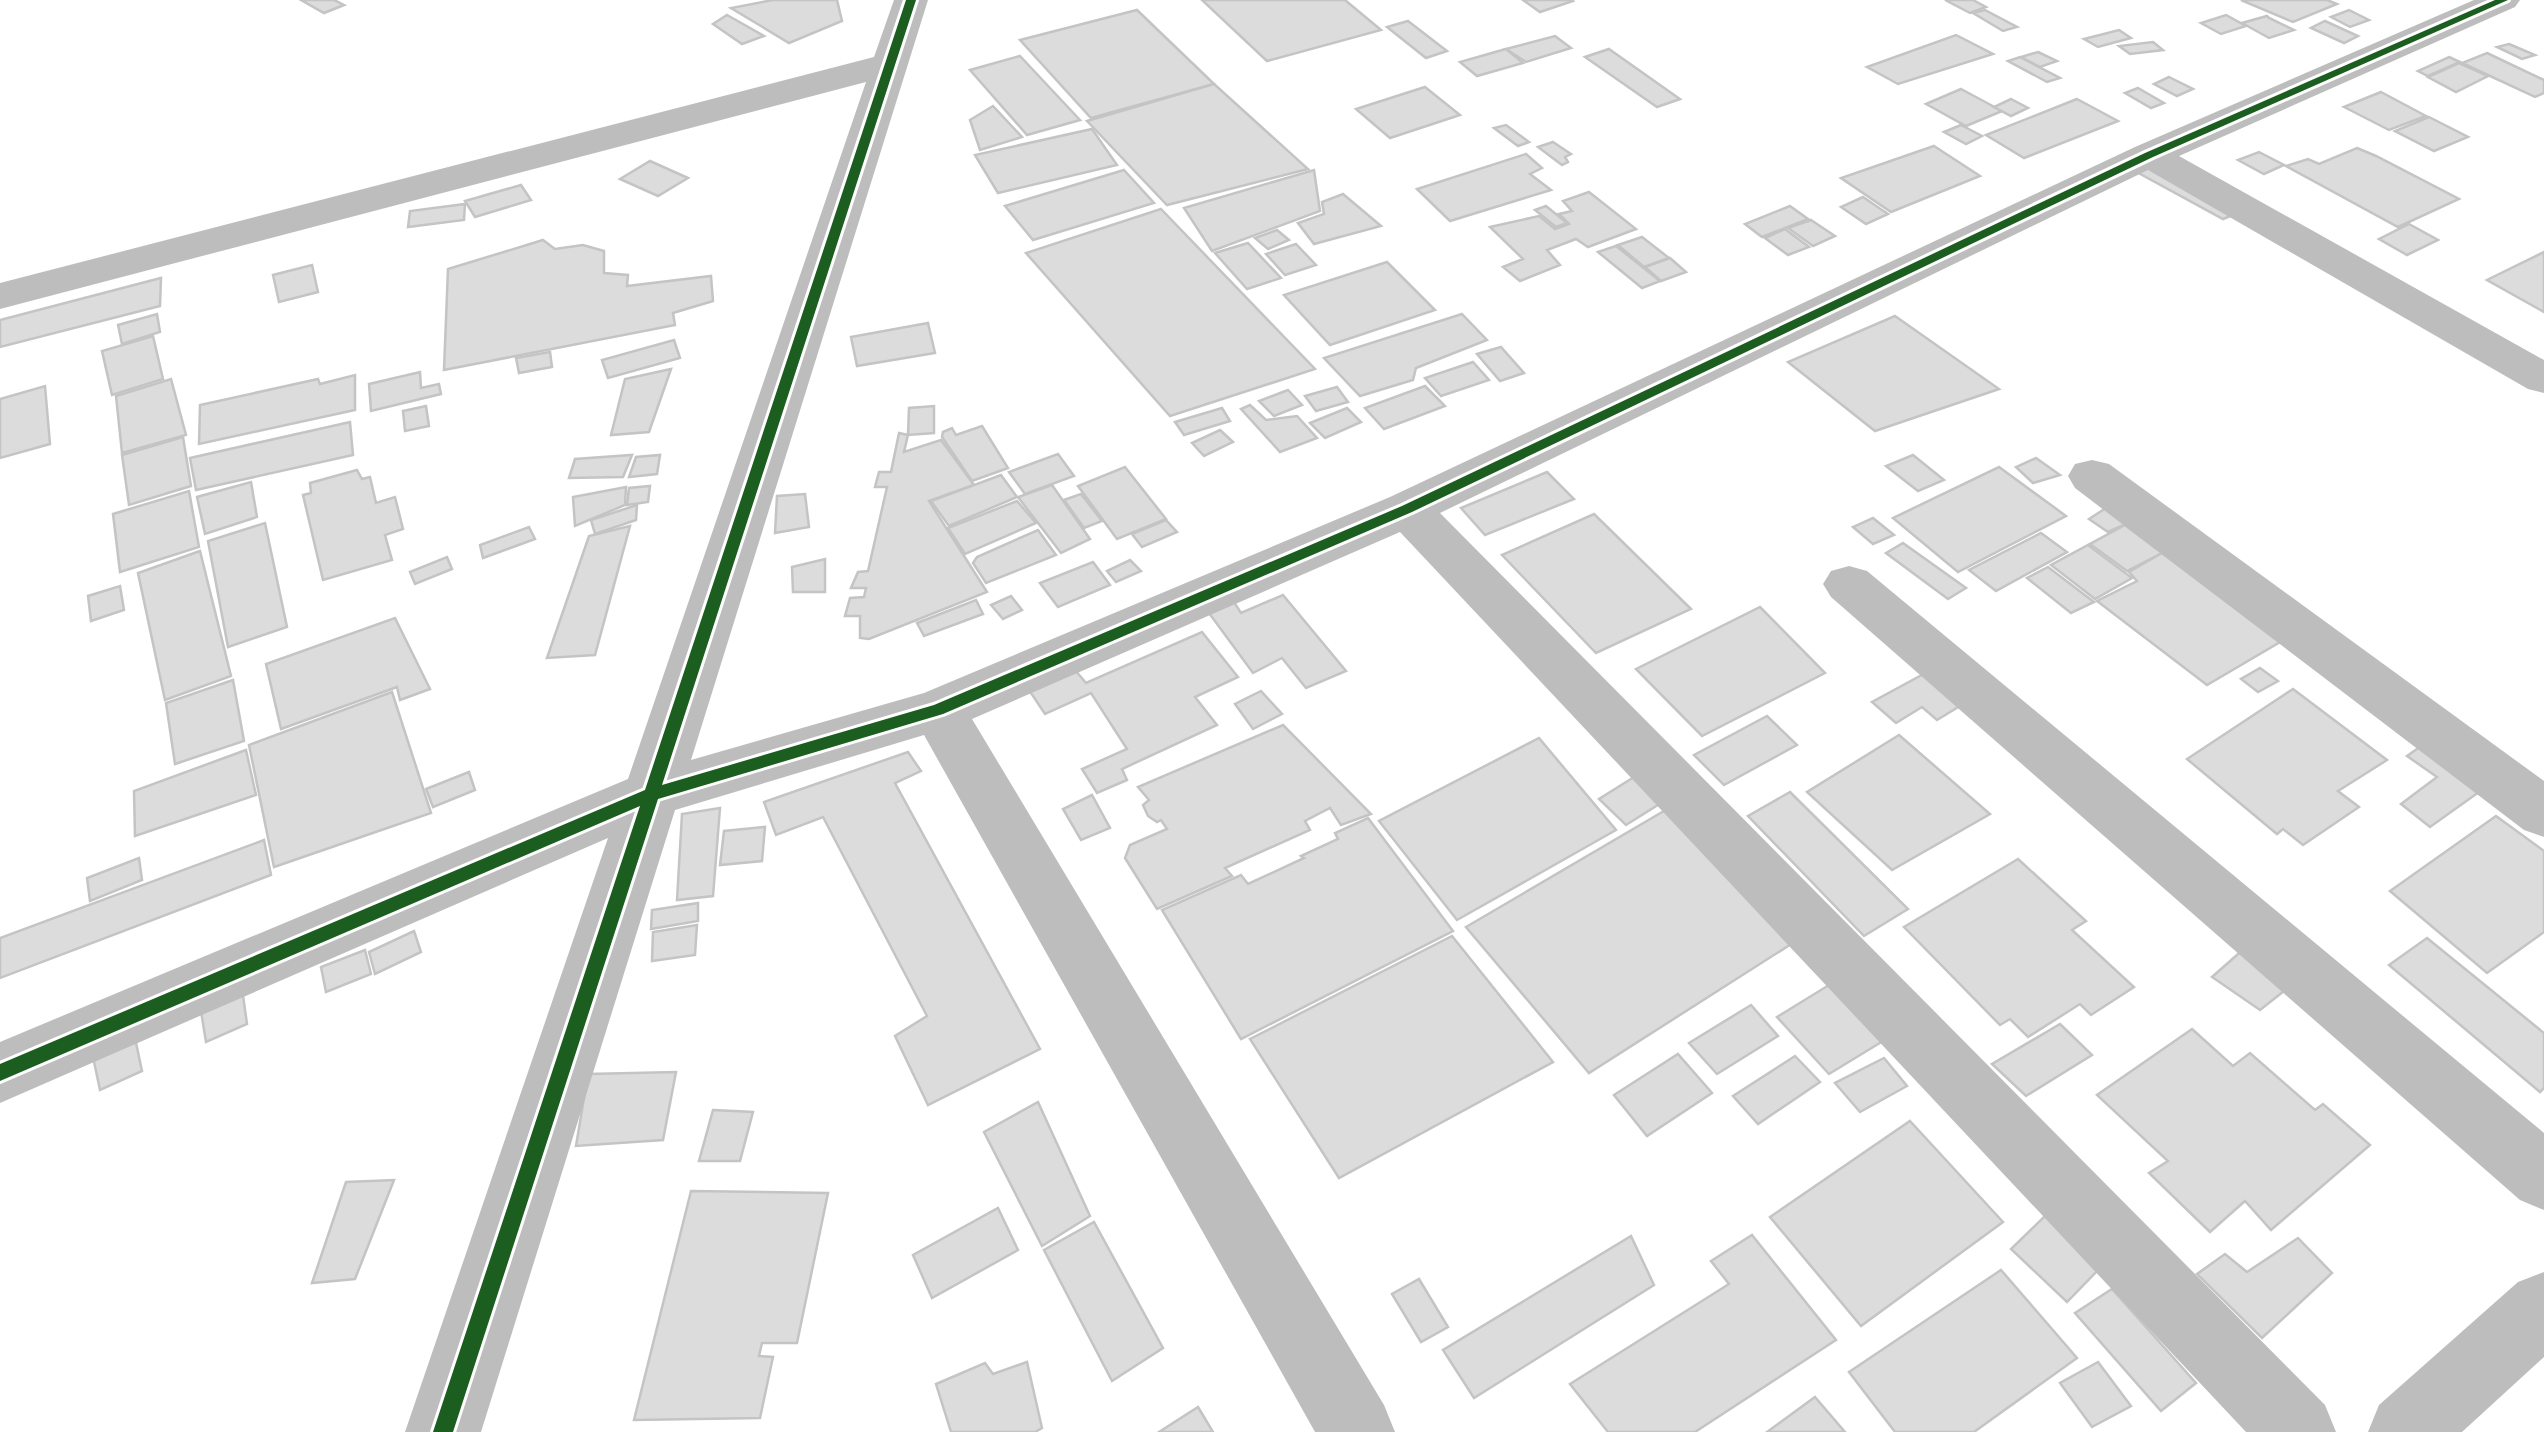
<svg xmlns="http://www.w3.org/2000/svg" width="2544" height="1432" viewBox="0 0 2544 1432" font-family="Mulish,sans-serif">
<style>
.building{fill:#dcdcdc;stroke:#c4c4c4;stroke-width:2.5}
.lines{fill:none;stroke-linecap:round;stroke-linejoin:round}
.minor{fill:#bdbdbd;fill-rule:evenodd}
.cycleway-casing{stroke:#fff;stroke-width:6}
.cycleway{fill:#1b5e20;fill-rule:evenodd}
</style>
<rect width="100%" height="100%" fill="#fff"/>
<g class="building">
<polygon points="301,0 334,0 344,5 324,13"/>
<polygon points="773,0 837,0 842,21 789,43 731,8"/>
<polygon points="1202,0 1345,0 1381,30 1267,61"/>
<polygon points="1523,0 1572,0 1573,1 1540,12"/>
<polygon points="1945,0 1973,0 1986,7 1970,13"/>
<polygon points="2241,0 2327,0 2337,4 2293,22"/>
<polygon points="1137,10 1214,84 1091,118 1020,40"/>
<polygon points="1985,10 2017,27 2003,31 1973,13"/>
<polygon points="2349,10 2369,20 2350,27 2331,17"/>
<polygon points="727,15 764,36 742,44 713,24"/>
<polygon points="2226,15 2246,26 2221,34 2201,23"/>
<polygon points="2267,16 2269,18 2294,30 2269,38 2242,23"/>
<polygon points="1408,21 1447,51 1426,58 1387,27"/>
<polygon points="2325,21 2358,36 2344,43 2311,28"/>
<polygon points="2119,30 2131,38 2098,47 2084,39"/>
<polygon points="1956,35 1993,54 1898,84 1867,67"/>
<polygon points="1555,36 1571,48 1526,62 1506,49"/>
<polygon points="2153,42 2163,50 2130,54 2119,46"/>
<polygon points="2509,44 2535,55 2522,59 2497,47"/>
<polygon points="1506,49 1523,63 1477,76 1460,62"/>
<polygon points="1609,49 1680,99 1657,107 1585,57"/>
<polygon points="2038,52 2057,61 2040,67 2021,57"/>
<polygon points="2487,53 2544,80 2544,93 2535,97 2462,63"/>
<polygon points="1020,56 1080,120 1027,135 970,70"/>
<polygon points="2020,57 2060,78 2047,82 2008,61"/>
<polygon points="2449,57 2460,62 2428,76 2418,71"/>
<polygon points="2459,63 2488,76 2456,92 2428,77"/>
<polygon points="2169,77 2193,89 2177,96 2154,84"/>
<polygon points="1214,84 1308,169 1167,205 1087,121"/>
<polygon points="1425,87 1460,115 1390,138 1356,109"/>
<polygon points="2138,88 2164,103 2151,108 2125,93"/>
<polygon points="1961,89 2002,111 1966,126 1926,104"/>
<polygon points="2381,92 2426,116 2389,130 2344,107"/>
<polygon points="2011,99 2028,108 2011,116 1994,107"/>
<polygon points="2077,99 2118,121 2024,158 1986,135"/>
<polygon points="993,106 1022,137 980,150 970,120"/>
<polygon points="2429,117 2468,137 2434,151 2395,131"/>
<polygon points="1506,125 1529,142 1518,146 1494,128"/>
<polygon points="1961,125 1982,136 1966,144 1944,132"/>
<polygon points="1092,129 1117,165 998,193 975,155"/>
<polygon points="1553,142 1571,154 1565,157 1568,162 1562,165 1538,147"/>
<polygon points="1934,146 1980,176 1891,212 1841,178"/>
<polygon points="2357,148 2376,156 2459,199 2398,227 2286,166 2308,159 2319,164"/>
<polygon points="2259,152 2284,165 2264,174 2238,160"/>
<polygon points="1526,154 1542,168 1530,174 1551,190 1450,221 1417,189"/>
<polygon points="650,161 688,178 658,196 620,179"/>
<polygon points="2147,165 2238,213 2223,219 2133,170"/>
<polygon points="1124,170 1154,203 1033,240 1005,206"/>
<polygon points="1314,170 1320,211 1212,251 1184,208"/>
<polygon points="521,185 531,200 475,217 465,201"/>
<polygon points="1589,192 1636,229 1588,247 1576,239 1547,250 1560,265 1520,281 1503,267 1523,259 1490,227 1539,216 1555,229 1569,224 1559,214 1572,211 1563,201"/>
<polygon points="1343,194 1381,226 1314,244 1298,223 1324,214 1322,202"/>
<polygon points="1863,197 1888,214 1866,224 1841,207"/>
<polygon points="465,204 464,220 408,227 410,211"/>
<polygon points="1546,206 1567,223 1556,227 1535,210"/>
<polygon points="1790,206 1808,219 1762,237 1745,224"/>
<polygon points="1161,209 1315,369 1170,416 1026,253"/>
<polygon points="1811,220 1835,236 1813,246 1788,228"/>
<polygon points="2409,224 2438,240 2407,255 2379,239"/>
<polygon points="1785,229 1809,247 1788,255 1765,238"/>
<polygon points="1277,230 1289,240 1268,249 1255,238"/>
<polygon points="1642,237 1669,258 1644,267 1618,245"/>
<polygon points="543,240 555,249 583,245 604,251 604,273 628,275 627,286 711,276 713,301 673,313 675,325 444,370 448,269"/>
<polygon points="1248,243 1281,278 1247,289 1215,253"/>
<polygon points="1296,244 1316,265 1285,275 1266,254"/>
<polygon points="1616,246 1660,281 1642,288 1598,252"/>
<polygon points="2544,252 2544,312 2487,280"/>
<polygon points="1670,258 1686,272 1661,281 1645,267"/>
<polygon points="1387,262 1435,310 1330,345 1284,295"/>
<polygon points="312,265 318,292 279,302 273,275"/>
<polygon points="161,278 160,306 0,347 0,320"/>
<polygon points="157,314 160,332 122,344 118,325"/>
<polygon points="1462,314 1487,340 1416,368 1413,380 1360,396 1324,358"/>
<polygon points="1895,316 1999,389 1875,431 1788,362"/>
<polygon points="928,323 935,353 857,366 851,337"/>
<polygon points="153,336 163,379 112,395 102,351"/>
<polygon points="674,340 680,358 608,378 602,360"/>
<polygon points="1501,347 1524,373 1500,381 1477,354"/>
<polygon points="550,352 552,367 519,373 516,358"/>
<polygon points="1473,362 1489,380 1441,396 1425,378"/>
<polygon points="671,369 649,432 611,435 625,379"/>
<polygon points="420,372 421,388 439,384 441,394 371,411 369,384"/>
<polygon points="355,375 355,410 199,444 200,405 318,379 320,384"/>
<polygon points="171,379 186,435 122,453 116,396"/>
<polygon points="45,386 50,444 0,458 0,399"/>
<polygon points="1425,386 1445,406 1384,429 1365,408"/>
<polygon points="1337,387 1348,402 1316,411 1305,396"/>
<polygon points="1288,390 1302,405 1274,416 1259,401"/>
<polygon points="1250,405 1266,420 1297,416 1317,438 1280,452 1241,409"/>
<polygon points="426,406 429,426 405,431 403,411"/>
<polygon points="934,406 934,433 908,435 909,408"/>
<polygon points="1222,408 1230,421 1184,435 1175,422"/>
<polygon points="1347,408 1361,422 1325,438 1310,423"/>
<polygon points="350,422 353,455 196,490 190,458"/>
<polygon points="982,426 1008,468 972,481 942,437 943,432 952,428 956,435"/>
<polygon points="1220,430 1233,442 1204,456 1192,443"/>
<polygon points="899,433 908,435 904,452 941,440 974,485 929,501 987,592 869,639 860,638 860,616 845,616 850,598 864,597 866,588 851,588 858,572 868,571 887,487 875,487 879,472 891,472"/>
<polygon points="183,437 191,486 129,505 122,455"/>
<polygon points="1058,454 1074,476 1025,494 1009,472"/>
<polygon points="632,455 623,477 569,478 575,459"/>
<polygon points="660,455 657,474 629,477 636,457"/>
<polygon points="1913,455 1944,480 1918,491 1886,466"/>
<polygon points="2036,458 2060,475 2033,483 2016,467"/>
<polygon points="1125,467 1166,519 1117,539 1078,486"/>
<polygon points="1999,467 2066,516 1958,572 1893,518"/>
<polygon points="357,470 362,479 370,477 376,503 395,497 403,529 385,535 392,560 323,580 303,495 311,493 310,483"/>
<polygon points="1547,472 1574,499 1485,535 1461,508"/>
<polygon points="1001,475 1017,497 949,526 931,501"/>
<polygon points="251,482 257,517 205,534 197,497"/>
<polygon points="1052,485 1090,539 1061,553 1018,497"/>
<polygon points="650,486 648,502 627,505 629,488"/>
<polygon points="626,487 625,505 575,526 573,497"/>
<polygon points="189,491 199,547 120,572 113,514"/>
<polygon points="805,494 809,527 775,533 777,496"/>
<polygon points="1081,494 1102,521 1084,528 1064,500"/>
<polygon points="1017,501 1036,523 965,554 948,528"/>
<polygon points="637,505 636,520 595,534 591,520"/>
<polygon points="2106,508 2126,524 2108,532 2089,519"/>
<polygon points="1594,514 1691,609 1596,653 1502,555"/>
<polygon points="1873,518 1894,535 1873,544 1853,527"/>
<polygon points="1166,520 1177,532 1142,547 1132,534"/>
<polygon points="265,523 287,627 228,647 208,541"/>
<polygon points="2125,525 2162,553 2127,571 2090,544"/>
<polygon points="630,526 595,655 547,658 589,536"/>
<polygon points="529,527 535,539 483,558 480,545"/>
<polygon points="1038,530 1056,555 986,583 973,563 977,557"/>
<polygon points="2041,533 2067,552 1996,591 1969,570"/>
<polygon points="1903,543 1966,588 1948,599 1886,553"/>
<polygon points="2088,545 2132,578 2095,599 2051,565"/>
<polygon points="200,551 231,676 165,700 138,573"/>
<polygon points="2162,553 2280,642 2207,685 2097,601 2137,581 2129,572"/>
<polygon points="447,557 452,569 415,584 410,572"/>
<polygon points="825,559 825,592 793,592 792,567"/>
<polygon points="1130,560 1141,571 1116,582 1107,571"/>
<polygon points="1093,562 1110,585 1058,607 1040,583"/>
<polygon points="2048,567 2094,602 2071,613 2027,578"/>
<polygon points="120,586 124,610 91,621 88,596"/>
<polygon points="1283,595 1346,671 1306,688 1282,658 1253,673 1209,613 1234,602 1241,613"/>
<polygon points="1011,596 1022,610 1003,619 991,605"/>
<polygon points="976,600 983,614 924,636 917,623"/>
<polygon points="1760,607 1825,673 1702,736 1636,669"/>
<polygon points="395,618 430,689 400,700 397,687 281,729 266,664"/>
<polygon points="1202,632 1238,677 1195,697 1217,725 1122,769 1127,780 1097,793 1082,769 1127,749 1091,693 1045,714 1029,690 1075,670 1086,683"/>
<polygon points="2260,668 2278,681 2258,692 2241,679"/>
<polygon points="1931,670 1968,701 1937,720 1922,707 1896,723 1872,702"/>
<polygon points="233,680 244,741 175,764 166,703"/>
<polygon points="2293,689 2387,760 2338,791 2359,807 2303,845 2283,829 2277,834 2187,759"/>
<polygon points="1261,691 1282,714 1253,729 1235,704"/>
<polygon points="392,692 431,813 274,867 249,745"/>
<polygon points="1767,716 1797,745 1724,785 1694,755"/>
<polygon points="1283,725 1371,814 1341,825 1330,808 1305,821 1310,830 1225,868 1232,876 1157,909 1125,858 1130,845 1167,829 1161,820 1157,822 1148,816 1143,805 1149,800 1138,787"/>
<polygon points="1899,735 1990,814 1892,870 1807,792"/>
<polygon points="1539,738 1616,830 1457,920 1379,821"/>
<polygon points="2424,744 2486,787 2430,827 2401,804 2437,777 2407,756"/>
<polygon points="246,750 256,795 135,836 134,791"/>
<polygon points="908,752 921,771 895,783 1040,1049 928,1105 895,1036 927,1016 823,817 776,835 764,802"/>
<polygon points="469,772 475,790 433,807 426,789"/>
<polygon points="1634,777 1661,803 1626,825 1599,799"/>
<polygon points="1790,792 1908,909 1864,936 1748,816"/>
<polygon points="1092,795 1110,828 1081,840 1063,809"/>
<polygon points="720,808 713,896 677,900 682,814"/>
<polygon points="1669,808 1799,939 1589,1073 1466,927"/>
<polygon points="2496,816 2544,851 2544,932 2487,973 2390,891"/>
<polygon points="1368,818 1453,931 1241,1039 1162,910 1241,875 1248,884 1304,858 1301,856 1338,839 1335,833"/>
<polygon points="765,827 762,861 720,865 724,831"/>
<polygon points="264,840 271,875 0,978 0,938"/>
<polygon points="139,858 142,880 90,901 87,878"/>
<polygon points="2018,859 2086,921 2072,930 2134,987 2091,1015 2080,1004 2028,1037 2010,1019 2000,1025 1904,927"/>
<polygon points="698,903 698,921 651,929 652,910"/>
<polygon points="697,925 695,955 652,961 653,932"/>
<polygon points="414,931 421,952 375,974 369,952"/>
<polygon points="1452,936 1553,1062 1339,1178 1250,1039"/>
<polygon points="2427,938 2544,1033 2544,1088 2540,1092 2389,965"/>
<polygon points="2254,940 2298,980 2260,1010 2212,977"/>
<polygon points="365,950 371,974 326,992 321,967"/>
<polygon points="241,981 247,1024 206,1042 199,999"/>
<polygon points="1829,985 1883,1041 1829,1074 1777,1017"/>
<polygon points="1751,1005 1778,1036 1717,1074 1689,1043"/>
<polygon points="2060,1024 2092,1055 2026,1096 1992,1064"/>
<polygon points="2192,1029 2233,1066 2250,1053 2315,1110 2323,1104 2370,1145 2271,1230 2245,1201 2210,1232 2149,1173 2168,1161 2097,1095"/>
<polygon points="135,1038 142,1071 100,1090 93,1057"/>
<polygon points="1678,1054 1712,1093 1647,1136 1614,1095"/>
<polygon points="1795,1056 1820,1082 1758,1124 1733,1096"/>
<polygon points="1884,1058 1907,1086 1860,1112 1835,1083"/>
<polygon points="676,1072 663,1140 576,1146 588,1074"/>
<polygon points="1038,1102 1090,1216 1042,1246 984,1132"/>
<polygon points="713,1110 753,1112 740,1161 699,1161"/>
<polygon points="1910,1121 2003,1222 1861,1326 1770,1217"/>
<polygon points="394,1180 355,1279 312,1283 346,1182"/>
<polygon points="691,1191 828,1193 797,1343 762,1343 759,1356 773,1357 760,1418 634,1420"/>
<polygon points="998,1208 1018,1250 932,1298 913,1255"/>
<polygon points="2045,1216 2101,1267 2067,1302 2011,1249"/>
<polygon points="1094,1222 1163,1348 1112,1381 1044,1250"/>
<polygon points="1752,1235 1836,1340 1695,1432 1608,1432 1570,1384 1729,1284 1711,1261"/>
<polygon points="1631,1236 1654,1285 1474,1398 1443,1350"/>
<polygon points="2298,1238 2332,1273 2262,1338 2197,1274 2225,1254 2247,1272"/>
<polygon points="2001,1270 2077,1358 1974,1432 1895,1432 1849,1372"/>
<polygon points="1419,1279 1448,1327 1421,1342 1392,1294"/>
<polygon points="2112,1289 2196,1383 2161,1411 2075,1313"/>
<polygon points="1027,1362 1042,1428 1035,1432 951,1432 936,1384 985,1363 993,1374"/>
<polygon points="2098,1362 2131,1406 2092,1427 2060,1383"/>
<polygon points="1815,1397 1845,1432 1767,1432"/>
<polygon points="1198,1407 1213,1432 1159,1432"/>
</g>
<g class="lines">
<g class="minor">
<polygon points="894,0 928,0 691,760 924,693 1390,497 2135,147 2474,0 2520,0 2515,7 2179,156 2544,360 2544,393 2528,389 2148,170 1440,513 2325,1405 2336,1432 2246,1432 1400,532 972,719 1384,1405 1395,1432 1315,1432 924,735 675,810 481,1432 405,1432 608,838 0,1103 0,1042 628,779 866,82 0,309 0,283 874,57"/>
<polygon points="2092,460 2109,464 2544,781 2544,837 2524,830 2075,488 2068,476 2075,464"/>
<polygon points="1849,566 1867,571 2544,1133 2544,1210 2520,1200 1831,597 1823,584 1831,571"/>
<polygon points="2544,1272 2544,1357 2462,1432 2368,1432 2379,1405 2518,1282"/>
</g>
<g class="cycleway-casing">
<polygon id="cycleway" points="906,0 916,0 662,785 934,705 1402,506 2145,153 2495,0 2508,0 2153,157 1412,512 943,714 658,799 453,1432 433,1432 640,806 0,1081 0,1064 645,790"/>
</g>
<use href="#cycleway" class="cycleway"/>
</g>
</svg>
